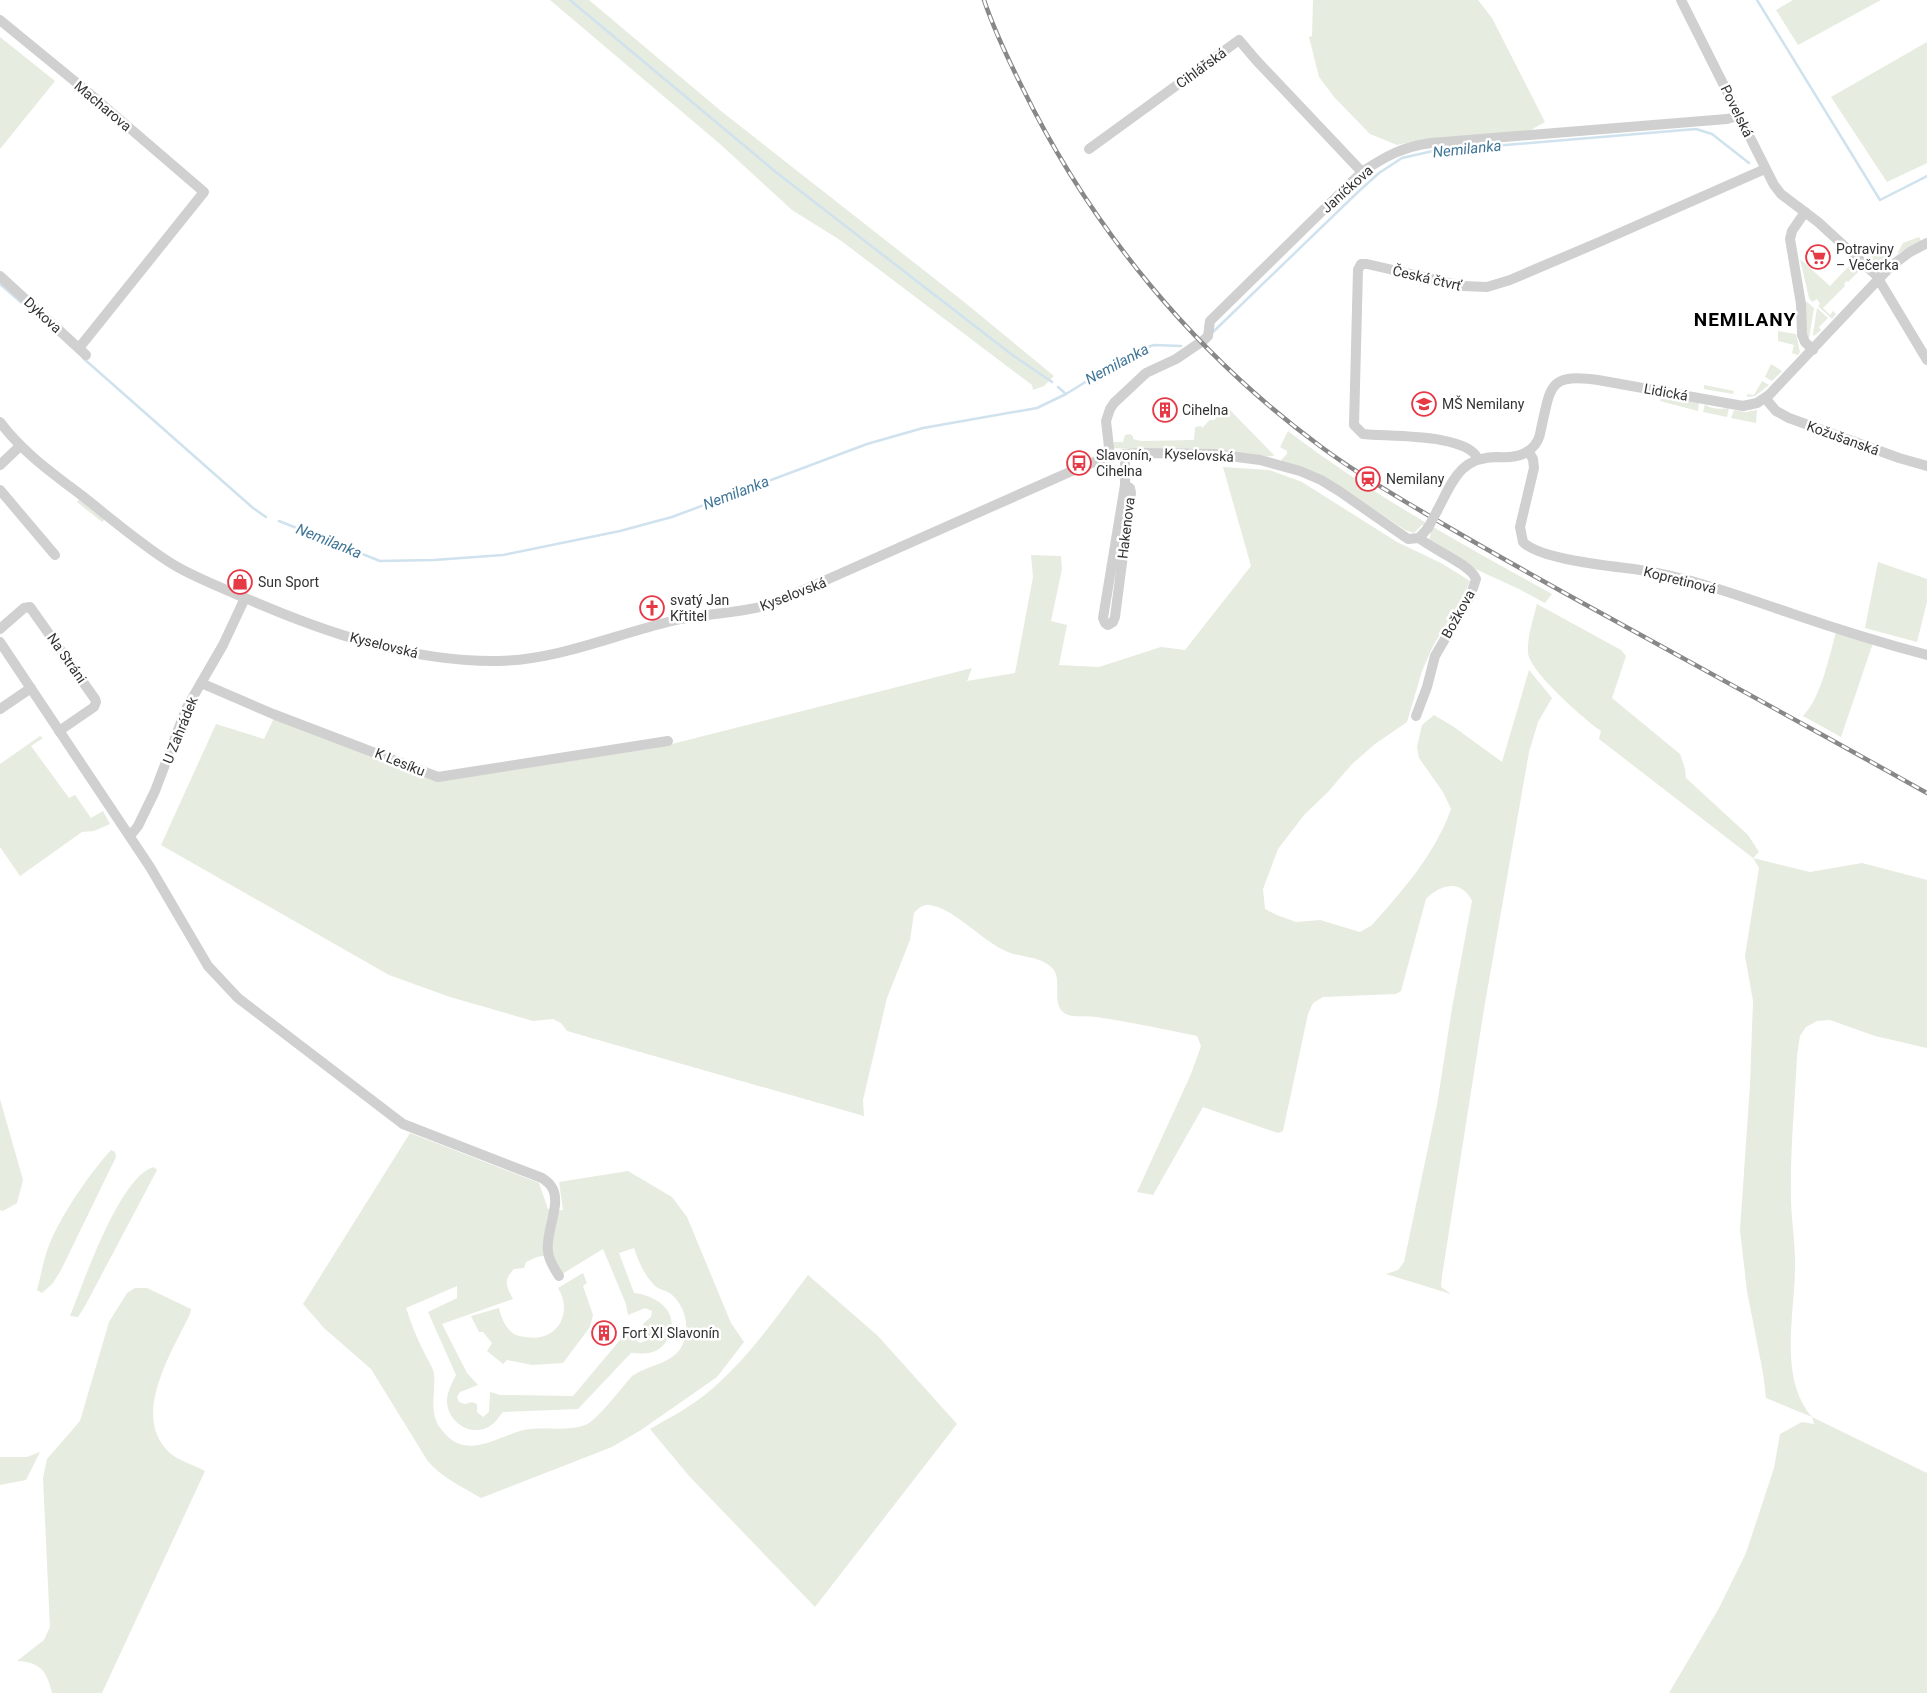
<svg xmlns="http://www.w3.org/2000/svg" width="1927" height="1693" viewBox="0 0 1927 1693" font-family="Roboto,sans-serif">
<style>
.green{fill:#e6ecdf;fill-rule:evenodd}
.lines{fill:none;stroke-linecap:round;stroke-linejoin:round}
.stream{stroke:#cfe2ee;stroke-width:2.5}
.minor{stroke:#d0d0d0;stroke-width:10}
.rail-casing{stroke:#888;stroke-width:4.5}
.rail{stroke:#fff;stroke-width:2.5;stroke-dasharray:8;stroke-linecap:butt}
.minor-bridge{stroke:#d0d0d0;stroke-width:10}
.labels{text-anchor:middle;dominant-baseline:central;stroke-width:5;stroke-linejoin:round;paint-order:stroke}
.street-label{font-size:14px;fill:#333;stroke:#fff}
.poi-label{font-size:14px;fill:#333;stroke:#fff;text-anchor:start}
.water-label{font-size:15px;font-style:italic;fill:#3f7597;stroke:#fff}
.district-label{font-size:19px;font-weight:bold;letter-spacing:1px;fill:#000;stroke:#fff}
</style>
<rect width="100%" height="100%" fill="#fff"/>
<g class="green">
<polygon points="550,0 589,0 721,111 963,301 1054,376 1044,386 1033,390 1032,385 840,240 792,210 720,144"/>
<polygon points="1313,0 1478,0 1492,18 1545,122 1529,131 1411,142 1397,145 1370,134 1335,98 1319,77 1309,37 1312,36"/>
<polygon points="1793,0 1881,0 1798,45 1776,10"/>
<polygon points="0,37 55,81 0,149"/>
<polygon points="1927,42 1927,163 1887,182 1831,97"/>
<polygon points="1919,237 1921,241 1897,254 1903,243"/>
<polygon points="1890,249 1893,256 1880,268 1877,267 1867,258"/>
<polygon points="1800,259 1830,286 1849,266 1854,266 1859,271 1848,282 1846,281 1844,285 1845,286 1823,308 1830,315 1833,311 1836,314 1832,319 1818,306 1820,304 1817,299 1812,302 1809,298"/>
<polygon points="1806,301 1814,308 1809,338 1805,334"/>
<polygon points="1817,308 1828,318 1819,327 1821,330 1814,336 1813,334"/>
<polygon points="1778,331 1796,334 1800,352 1798,355 1792,353 1794,345 1778,341"/>
<polygon points="1771,364 1782,371 1772,381 1765,377"/>
<polygon points="1762,381 1769,385 1755,396 1747,397 1747,394 1754,395"/>
<polygon points="1704,385 1734,391 1733,394 1704,389"/>
<polygon points="1661,396 1667,397 1667,399 1683,402 1686,400 1699,402 1698,411 1660,401"/>
<path d="M 1705,404 C 1711,410 1722,409 1729,408 L 1727,417 L 1703,412 Z"/>
<polygon points="1225,405 1274,455 1273,456 1261,457 1113,448 1114,442 1123,442 1125,435 1130,434 1133,436 1133,439 1141,441 1194,440 1195,427 1201,426 1202,428 1210,420 1215,420 1217,413"/>
<polygon points="1734,410 1746,412 1757,410 1756,423 1731,418"/>
<path d="M 1288,431 C 1370,494 1462,544 1552,594 L 1545,603 L 1519,589 L 1471,567 L 1429,541 L 1431,531 L 1422,525 L 1414,533 L 1405,530 L 1345,490 L 1284,462 L 1281,460 L 1287,454 L 1287,451 L 1280,447 Z"/>
<path d="M 1223,467 L 1269,470 L 1302,482 L 1397,542 L 1441,563 L 1470,581 L 1463,597 L 1433,646 L 1422,671 L 1407,722 L 1375,744 L 1352,764 L 1328,792 L 1304,815 L 1278,849 L 1263,889 L 1265,909 L 1277,915 L 1296,922 L 1320,920 L 1360,932 L 1372,925 C 1404,889 1435,854 1451,809 L 1443,792 L 1419,758 L 1417,747 L 1422,725 L 1434,715 L 1454,727 L 1502,762 L 1529,670 L 1552,698 L 1538,722 L 1529,752 L 1484,1009 L 1442,1276 L 1441,1287 L 1451,1294 L 1386,1274 L 1398,1270 L 1404,1262 L 1437,1105 L 1452,1008 L 1472,901 C 1461,879 1441,884 1426,899 L 1401,991 L 1396,994 L 1323,997 L 1313,1003 L 1308,1014 L 1283,1131 L 1278,1133 L 1203,1107 L 1153,1195 L 1137,1192 L 1191,1074 L 1201,1046 L 1197,1036 C 1163,1029 1130,1022 1096,1017 C 1086,1015 1074,1018 1066,1014 C 1050,1006 1063,981 1053,969 C 1042,956 1023,958 1008,952 C 984,943 954,908 930,905 C 923,904 919,908 914,913 L 910,940 L 887,998 L 863,1100 L 864,1116 L 567,1031 L 561,1023 L 553,1019 L 533,1021 L 450,997 L 389,975 L 161,845 L 216,724 L 264,739 L 274,718 L 437,781 L 656,748 L 972,668 L 967,681 L 1015,673 L 1033,577 L 1031,555 L 1061,556 L 1062,569 L 1051,621 L 1067,625 L 1059,665 L 1099,667 L 1161,647 L 1185,650 L 1251,566 Z"/>
<polygon points="79,499 105,519 102,522 77,502"/>
<polygon points="1878,562 1927,579 1927,602 1917,642 1865,628"/>
<path d="M 1537,604 L 1621,650 L 1626,656 L 1612,698 L 1680,754 L 1685,769 L 1686,778 L 1748,835 L 1759,852 L 1753,858 L 1810,872 L 1862,863 L 1927,880 L 1927,1048 L 1875,1036 L 1830,1020 L 1817,1021 L 1806,1027 L 1800,1036 L 1797,1055 C 1795,1102 1790,1150 1791,1197 C 1791,1218 1795,1240 1795,1262 C 1796,1310 1777,1377 1812,1417 L 1927,1473 L 1927,1693 L 1669,1693 L 1719,1608 L 1746,1553 L 1774,1468 L 1780,1434 L 1802,1422 L 1814,1424 L 1812,1417 L 1766,1398 L 1763,1373 L 1747,1291 L 1740,1230 L 1750,1085 L 1753,1001 L 1745,956 L 1759,868 L 1753,858 L 1599,739 L 1601,731 C 1585,720 1530,672 1528,653 C 1527,637 1533,620 1537,604 Z"/>
<path d="M 1836,632 L 1873,643 L 1841,737 L 1803,716 C 1821,698 1829,657 1836,632 Z"/>
<polygon points="40,736 43,738 31,746 69,798 75,795 91,818 103,811 110,824 94,831 82,832 20,876 0,847 0,764"/>
<polygon points="0,1099 23,1180 17,1203 3,1211 0,1210"/>
<path d="M 410,1133 L 539,1183 L 548,1209 L 558,1211 L 563,1210 L 559,1182 L 628,1171 L 672,1197 L 687,1217 L 731,1323 L 744,1342 L 717,1377 L 641,1430 L 612,1447 L 481,1498 C 463,1487 440,1477 427,1460 L 371,1369 L 324,1328 L 303,1304 ZM 634,1248 C 639,1263 644,1274 654,1285 C 659,1290 666,1290 671,1294 C 688,1308 692,1337 677,1353 C 665,1365 646,1366 632,1376 C 623,1386 596,1422 585,1425 C 566,1432 544,1426 524,1430 C 495,1437 465,1462 441,1429 C 428,1412 436,1393 434,1374 C 433,1366 426,1358 423,1350 C 416,1337 411,1322 406,1308 L 457,1286 L 457,1298 L 428,1312 L 456,1375 C 452,1383 447,1392 447,1401 C 447,1420 468,1436 486,1428 C 494,1425 498,1418 503,1412 L 578,1409 L 631,1353 C 639,1353 649,1355 657,1350 C 663,1347 667,1341 669,1335 C 680,1311 655,1295 634,1293 L 619,1253 ZM 603,1249 L 626,1304 L 628,1315 L 645,1308 L 652,1311 L 651,1317 L 644,1323 L 642,1328 L 648,1332 L 648,1340 L 640,1343 L 625,1331 L 620,1340 L 573,1396 L 500,1395 L 490,1392 L 489,1412 L 483,1417 L 477,1412 L 477,1404 L 472,1402 L 465,1404 L 459,1402 L 457,1397 L 460,1392 L 478,1385 L 467,1373 L 442,1324 L 513,1299 C 506,1285 503,1281 514,1269 L 524,1268 L 526,1262 L 537,1257 L 548,1255 L 559,1276 Z"/>
<path d="M 111,1150 L 115,1152 L 116,1157 L 61,1270 L 53,1283 L 42,1293 L 37,1290 C 41,1276 43,1261 48,1248 C 59,1218 89,1174 111,1150 Z"/>
<path d="M 154,1167 L 157,1170 L 85,1306 L 78,1317 L 70,1316 C 83,1284 120,1175 154,1167 Z"/>
<path d="M 583,1273 L 587,1283 L 583,1286 L 593,1315 L 590,1327 L 563,1363 L 532,1365 L 507,1360 L 503,1364 L 487,1351 L 492,1343 L 483,1332 L 479,1332 L 471,1316 L 499,1308 C 501,1317 505,1328 514,1334 C 517,1336 522,1336 525,1337 C 556,1343 574,1314 558,1288 Z"/>
<path d="M 808,1275 L 878,1336 L 957,1424 L 815,1607 L 689,1476 L 650,1429 C 669,1418 689,1408 706,1394 C 745,1363 778,1315 808,1275 Z"/>
<path d="M 135,1288 L 147,1288 L 191,1309 L 190,1314 C 172,1352 129,1418 171,1454 C 178,1460 196,1466 205,1471 L 102,1693 L 52,1693 C 47,1672 41,1662 17,1661 L 44,1640 L 50,1627 L 43,1478 L 47,1459 L 80,1421 L 109,1322 L 127,1293 Z"/>
<polygon points="40,1452 26,1480 0,1485 0,1457 27,1457"/>
</g>
<g class="lines">
<g class="stream">
<polyline points="570,0 777,173 1011,354 1052,382"/>
<polyline points="1757,0 1880,200 1927,176"/>
<polyline points="0,284 31,311"/>
<polyline points="1213,332 1359,191 1379,173 1402,158 1433,151 1696,129 1712,134 1749,163"/>
<polyline points="83,358 253,508 266,517"/>
<polyline points="1058,387 1066,394"/>
<polyline points="279,521 380,561 434,560 503,555 620,531 672,517 867,444 923,428 1037,408 1066,394 1134,352 1154,345 1181,346"/>
</g>
<g class="minor">
<polyline points="1681,0 1774,185 1781,194 1818,222 1876,275 1927,360"/>
<polyline points="0,20 83,88 204,192 79,348"/>
<polyline points="1089,149 1239,40 1256,60 1362,172"/>
<polyline points="1805,212 1792,231 1790,239 1801,304 1802,335 1805,342 1813,350"/>
<polyline points="0,276 86,355"/>
<polyline points="1765,398 1776,411 1789,418 1899,458 1927,466"/>
<path d="M 0,422 C 23,453 55,475 85,498 C 114,521 143,546 174,565 C 196,578 220,587 243,597 C 323,632 410,662 498,661 C 558,660 613,635 672,621 C 705,613 739,614 772,604 L 1081,467 L 1110,456 L 1138,453 L 1214,454 L 1260,460 L 1300,471 L 1321,480 L 1339,491 L 1408,539 L 1419,538 L 1428,528"/>
<path d="M 1528,451 L 1533,459 L 1534,468 L 1520,527 L 1523,542 C 1540,560 1613,566 1640,570 C 1692,578 1743,597 1793,614 C 1837,629 1882,643 1927,655"/>
<path d="M 1110,456 L 1106,421 L 1110,409 L 1114,403 L 1146,373 L 1176,359 L 1204,340 L 1208,336 L 1210,321 L 1362,172 C 1386,156 1402,147 1431,143 L 1727,119 L 1739,116"/>
<path d="M 1478,459 C 1467,433 1388,437 1363,434 L 1354,425 L 1358,270 L 1361,264 L 1367,264 L 1463,286 L 1487,287 L 1510,280 L 1597,243 L 1765,169"/>
<polyline points="0,465 20,446"/>
<polyline points="1125,485 1130,488 1131,493 1115,617 1113,622 1108,625 1105,623 1103,618 1125,485 1125,454"/>
<polyline points="0,490 55,555"/>
<path d="M 1437,511 C 1453,481 1459,457 1498,457 C 1510,458 1522,457 1531,449 C 1537,444 1540,437 1541,429 C 1551,386 1548,373 1598,380 L 1743,406 L 1757,403 L 1769,395 L 1891,266 L 1910,252 L 1927,243"/>
<polyline points="0,629 24,608 30,607 95,699 96,702 94,707 59,731"/>
<path d="M 0,642 L 150,867 L 208,966 L 238,998 L 403,1124 L 542,1178 C 545,1180 549,1183 551,1186 C 563,1202 545,1232 548,1251 C 548,1260 555,1269 559,1276"/>
<polyline points="201,683 273,714 438,777 668,741"/>
<polyline points="0,709 31,688"/>
<path d="M 1416,716 L 1427,687 L 1435,656 L 1471,594 L 1476,579 C 1471,565 1432,549 1419,538"/>
<polyline points="130,836 138,826 155,791 186,709 223,645 245,598"/>
</g>
<g class="rail-casing">
<path id="rail" d="M 984,0 C 994,30 1008,59 1022,87 C 1091,228 1194,353 1320,446 C 1352,470 1387,491 1421,511 C 1480,546 1539,579 1599,612 C 1708,672 1818,732 1927,793"/>
</g>
<use href="#rail" class="rail"/>
<polyline class="minor-bridge" points="1428,528 1437,511"/>
</g>
<defs>
<g id="supermarket-ring" transform="scale(1.25)"><circle r="9.5" fill="#fff" stroke="#e63946" stroke-width="1.5"/><path d="M-6-5.5h2.5l.6 2H6L4.5 2H-2.5L-4.4-4H-6ZM-1.5 3.2a1.3 1.3 0 1 0 .1 0ZM3 3.2a1.3 1.3 0 1 0 .1 0Z" fill="#e63946"/></g>
<g id="school-ring" transform="scale(1.25)"><circle r="9.5" fill="#fff" stroke="#e63946" stroke-width="1.5"/><path d="M0-5L7-2L0 1L-7-2ZM-4 1L0 2.5L4 1V4Q0 6-4 4Z" fill="#e63946"/></g>
<g id="building-ring" transform="scale(1.25)"><circle r="9.5" fill="#fff" stroke="#e63946" stroke-width="1.5"/><path d="M-4-6H4V6H1V3H-1V6H-4ZM-2.5-4.3h1.7v1.8h-1.7ZM.8-4.3h1.7v1.8H.8ZM-2.5-1h1.7V.8h-1.7ZM.8-1h1.7V.8H.8Z" fill="#e63946"/></g>
<g id="bus-ring" transform="scale(1.25)"><circle r="9.5" fill="#fff" stroke="#e63946" stroke-width="1.5"/><path d="M-5-6H5V4H4V6H2V4H-2V6H-4V4H-5ZM-3.5-4V0h7V-4ZM-3.5 1.2v1.5H-2V1.2ZM2 1.2v1.5H3.5V1.2Z" fill="#e63946"/></g>
<g id="station-ring" transform="scale(1.25)"><circle r="9.5" fill="#fff" stroke="#e63946" stroke-width="1.5"/><path d="M-3-6H3Q5-6 5-4V2Q5 4 3 4L4.5 6H3L1.5 4h-3L-3 6H-4.5L-3 4Q-5 4-5 2V-4Q-5-6-3-6ZM-3.5-4v3h7v-3ZM-3.5 1v1.5H-2V1ZM2 1v1.5H3.5V1Z" fill="#e63946"/></g>
<g id="shop-ring" transform="scale(1.25)"><circle r="9.5" fill="#fff" stroke="#e63946" stroke-width="1.5"/><path d="M-5-2.5h2.3a2.7 3.5 0 0 1 5.4 0H5L5.5 6h-11ZM-1.5-2.5h3a1.5 2.3 0 0 0-3 0Z" fill="#e63946"/></g>
<g id="church-ring" transform="scale(1.25)"><circle r="9.5" fill="#fff" stroke="#e63946" stroke-width="1.5"/><path d="M-1.2-6h2.4v3.5h3.3v2.4h-3.3V6h-2.4V-.1h-3.3v-2.4h3.3Z" fill="#e63946"/></g>
</defs>
<g fill-rule="evenodd">
<use href="#supermarket-ring" x="1818" y="257"/>
<use href="#school-ring" x="1424" y="404"/>
<use href="#building-ring" x="1165" y="410"/>
<use href="#bus-ring" x="1079" y="463"/>
<use href="#station-ring" x="1368" y="479"/>
<use href="#shop-ring" x="240" y="582"/>
<use href="#church-ring" x="652" y="608"/>
<use href="#building-ring" x="604" y="1333"/>
</g>
<g class="labels">
<g class="street-label">
<text transform="translate(1201 68) rotate(-36)">Cihlářská</text>
<text transform="translate(103 106) rotate(40)">Macharova</text>
<text transform="translate(1737 111) rotate(64)">Povelská</text>
<text transform="translate(1347 189) rotate(-42)">Janíčkova</text>
<text transform="translate(1427 278) rotate(13)">Česká čtvrť</text>
<text transform="translate(43 315) rotate(43)">Dykova</text>
<text transform="translate(1666 392) rotate(10)">Lidická</text>
<text transform="translate(1843 438) rotate(20)">Kožušanská</text>
<text transform="translate(1199 455) rotate(3)">Kyselovská</text>
<text transform="translate(1126 528) rotate(-83)">Hakenova</text>
<text transform="translate(1680 580) rotate(14)">Kopretinová</text>
<text transform="translate(793 594) rotate(-21)">Kyselovská</text>
<text transform="translate(1458 614) rotate(-61)">Božkova</text>
<text transform="translate(384 645) rotate(14)">Kyselovská</text>
<text transform="translate(67 658) rotate(55)">Na Stráni</text>
<text transform="translate(180 730) rotate(-68)">U Zahrádek</text>
<text transform="translate(400 762) rotate(22)">K Lesíku</text>
</g>
<g class="poi-label">
<text x="1836" y="249">Potraviny<tspan x="1836" dy="16">– Večerka</tspan></text>
<text x="1442" y="404">MŠ Nemilany</text>
<text x="1182" y="410">Cihelna</text>
<text x="1096" y="455">Slavonín,<tspan x="1096" dy="16">Cihelna</tspan></text>
<text x="1386" y="479">Nemilany</text>
<text x="258" y="582">Sun Sport</text>
<text x="670" y="600">svatý Jan<tspan x="670" dy="16">Křtitel</tspan></text>
<text x="622" y="1333">Fort XI Slavonín</text>
</g>
<g class="water-label">
<text transform="translate(1467 149) rotate(-6)">Nemilanka</text>
<text transform="translate(1117 364) rotate(-28)">Nemilanka</text>
<text transform="translate(736 493) rotate(-21)">Nemilanka</text>
<text transform="translate(329 541) rotate(22)">Nemilanka</text>
</g>
<g class="district-label">
<text x="1745" y="319">NEMILANY</text>
</g>
</g>
</svg>
